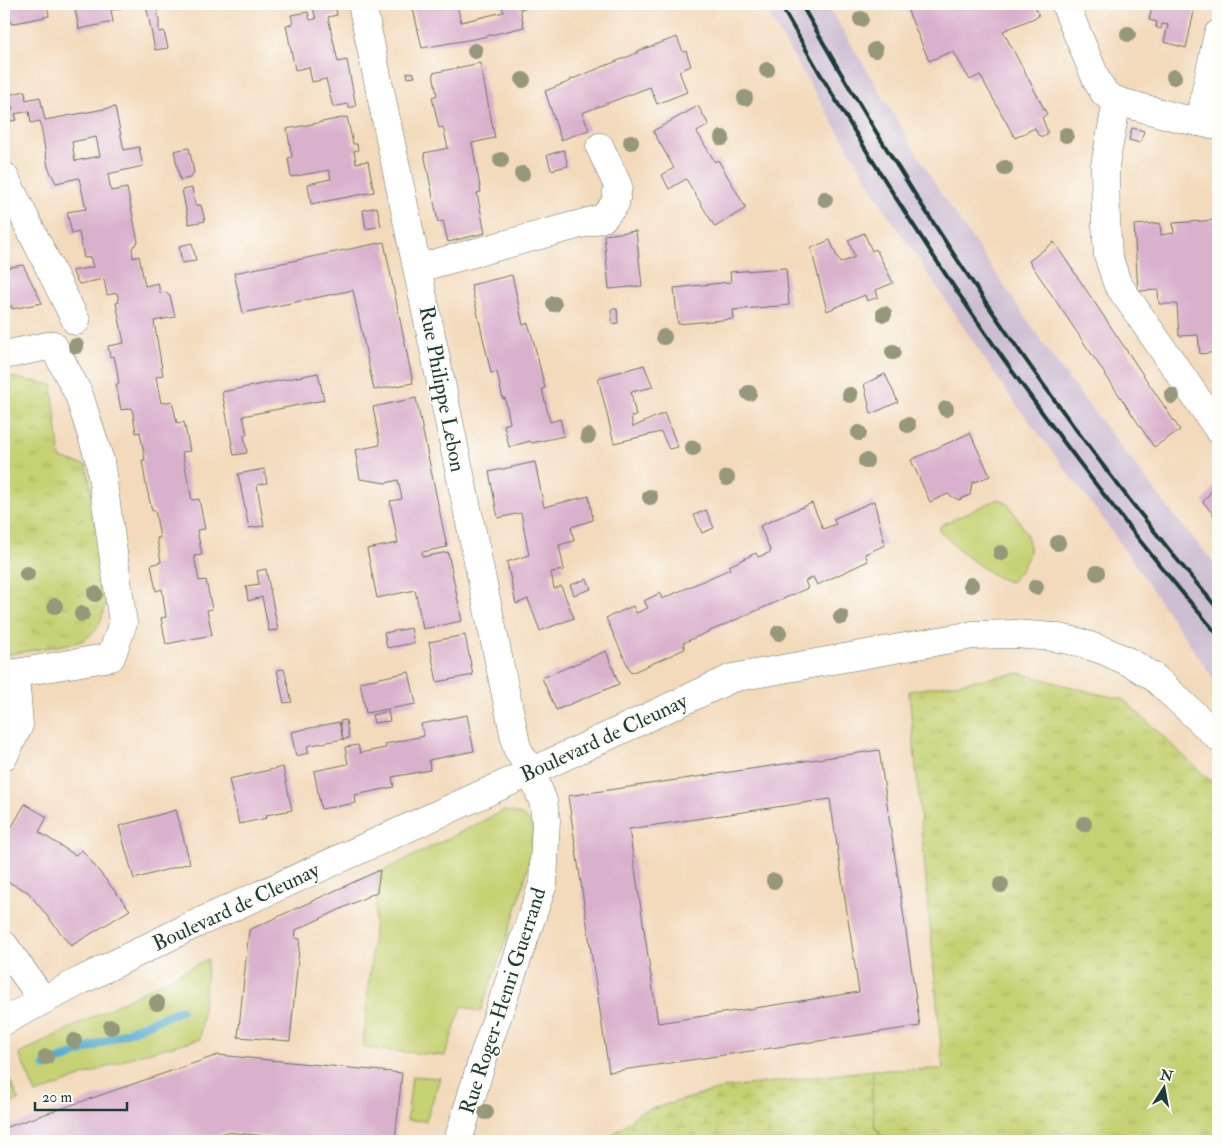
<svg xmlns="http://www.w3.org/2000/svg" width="1222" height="1145" viewBox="0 0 1222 1145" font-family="'IM FELL Double Pica',serif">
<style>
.railway{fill:#cdbed3}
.grass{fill:#c5d172;stroke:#728753}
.wetland{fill:url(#wetland-marsh);stroke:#728753}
.park{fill:url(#park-tufts);stroke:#728753}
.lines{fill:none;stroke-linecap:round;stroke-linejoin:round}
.stream{stroke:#57add3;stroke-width:9}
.building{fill:#dab1cd;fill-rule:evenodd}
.minor-casing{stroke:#697464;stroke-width:29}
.major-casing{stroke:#697464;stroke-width:29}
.minor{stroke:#fff;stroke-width:28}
.major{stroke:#fff;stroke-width:28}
.rail{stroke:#1f3d34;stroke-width:4}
.tree{fill:#95987a}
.labels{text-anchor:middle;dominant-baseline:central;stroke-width:4;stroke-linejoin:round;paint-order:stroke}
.street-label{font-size:21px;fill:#1f3d34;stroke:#fdfcf7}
</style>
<defs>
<pattern id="wetland-marsh" width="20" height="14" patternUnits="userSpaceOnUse" patternTransform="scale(1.25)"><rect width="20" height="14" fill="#c5d172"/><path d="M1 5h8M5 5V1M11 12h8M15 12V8" fill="none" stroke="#a9b463"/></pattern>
<pattern id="park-tufts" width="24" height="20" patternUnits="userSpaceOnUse" patternTransform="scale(1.25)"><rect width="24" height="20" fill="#c5d172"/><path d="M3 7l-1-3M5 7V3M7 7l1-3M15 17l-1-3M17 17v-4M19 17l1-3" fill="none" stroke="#a9b463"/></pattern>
</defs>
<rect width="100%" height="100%" fill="#fdfcf7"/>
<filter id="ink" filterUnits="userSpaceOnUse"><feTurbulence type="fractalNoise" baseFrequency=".02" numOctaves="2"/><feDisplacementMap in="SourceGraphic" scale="10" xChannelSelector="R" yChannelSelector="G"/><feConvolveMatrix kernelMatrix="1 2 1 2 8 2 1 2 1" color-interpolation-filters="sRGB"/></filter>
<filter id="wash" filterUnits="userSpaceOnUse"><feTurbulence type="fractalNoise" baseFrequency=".0096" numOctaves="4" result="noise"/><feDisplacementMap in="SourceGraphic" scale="20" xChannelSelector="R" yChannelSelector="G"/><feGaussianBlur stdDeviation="1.12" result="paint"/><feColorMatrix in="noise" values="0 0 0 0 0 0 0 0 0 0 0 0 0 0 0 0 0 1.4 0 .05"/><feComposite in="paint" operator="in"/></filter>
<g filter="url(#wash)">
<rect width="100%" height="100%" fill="#f3dabc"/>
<polygon class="railway" points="762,4 827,4 942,195 1063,372 1180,523 1218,567 1218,685 1106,523 1006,391 884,208"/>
<g class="grass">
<path d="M 998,499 C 1007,501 1010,507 1015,515 C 1035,543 1034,556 1011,582 C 995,581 949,543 939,530 L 941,525 Z"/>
<path d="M 503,811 C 514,812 528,815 532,827 C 541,851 491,981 480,1012 L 462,1006 L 445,1056 L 363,1048 L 379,873 Z"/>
<polygon points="208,959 200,1039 138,1055 36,1094 19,1054"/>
<polygon points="4,1069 19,1100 4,1106"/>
<polygon points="412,1076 440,1078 426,1121 407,1120"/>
</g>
<polygon class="wetland" points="873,1070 872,1099 875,1127 884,1141 605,1141 640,1112 724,1088"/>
<g class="park">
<polygon points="11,377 52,385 60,458 87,466 108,593 101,621 96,630 84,640 75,643 4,655 4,394"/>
<polygon points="1020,673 1094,693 1123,699 1218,788 1218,1141 885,1141 875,1127 872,1099 873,1070 943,1069 909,691"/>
</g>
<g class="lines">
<polyline class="stream" points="45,1066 181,1010"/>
</g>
<g id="blocks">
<g class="building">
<polygon points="4,4 47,4 49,16 11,24 9,15 4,16"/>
<polygon points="74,4 137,4 137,5 111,10 113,22 79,29"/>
<polygon points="146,4 156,4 159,21 159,32 164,31 168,48 155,50"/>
<polygon points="312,4 335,4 337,15 328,17 338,62 347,60 356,106 349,108 348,104 333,107 326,79 312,82 309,67 295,70 286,25 293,24 291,15 308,12 310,20 316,19"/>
<polygon points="412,4 457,4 461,22 504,12 501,4 524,4 525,8 520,9 524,27 479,38 422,48"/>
<polygon points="905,4 1034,4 1039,16 1003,31 1047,114 1042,118 1047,130 1047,134 1043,137 1038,135 1035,128 1015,138 980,75 970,80 953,51 929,61"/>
<polygon points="1153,4 1182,4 1195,7 1186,48 1164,42 1168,25 1162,24 1161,29 1156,27 1157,22 1149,20"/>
<polygon points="677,37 683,52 686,51 691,66 679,71 687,92 657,104 650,87 582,113 589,130 561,140 545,91 571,81 570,80 637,53 638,51"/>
<polygon points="480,63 495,138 472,143 481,192 477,193 485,233 448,242 443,221 438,222 424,153 448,148 443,127 439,128 432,97 437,95 433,73"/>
<polygon points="413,72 415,77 408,78 407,73"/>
<path d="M 25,91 L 26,100 L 40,97 L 45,120 L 115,107 L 124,150 L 139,147 L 143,166 L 108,174 L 111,191 L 127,188 L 138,242 L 132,248 L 133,258 L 139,256 L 145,286 L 158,283 L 160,293 L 165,292 L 170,296 L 175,317 L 154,321 L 163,375 L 156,377 L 161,403 L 172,401 L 177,423 L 184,422 L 190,451 L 182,452 L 192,500 L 199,499 L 205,529 L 197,530 L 202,555 L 194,556 L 199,581 L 206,580 L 212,609 L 207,610 L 212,635 L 166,644 L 161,618 L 166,617 L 162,589 L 156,591 L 151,565 L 161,562 L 157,538 L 160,538 L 155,510 L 152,511 L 146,485 L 142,460 L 145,460 L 140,432 L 136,433 L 132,408 L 121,410 L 116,384 L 119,384 L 117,370 L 114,356 L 110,357 L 108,346 L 124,343 L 116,303 L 119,302 L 117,293 L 107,295 L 104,279 L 79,284 L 72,271 L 93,267 L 90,257 L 84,258 L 79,232 L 72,234 L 67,212 L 86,209 L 79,178 L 56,183 L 48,167 L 40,121 L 31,123 L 29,111 L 15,114 L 17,120 L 4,122 L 4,111 L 13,109 L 8,95 ZM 96,137 L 100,156 L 75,161 L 72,142 Z"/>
<polygon points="698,106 709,125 697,132 715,162 718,160 746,208 715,227 686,179 669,189 662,175 674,168 653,131"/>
<polygon points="347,117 353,144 357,144 358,150 354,151 356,163 368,161 374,192 311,204 308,184 331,179 329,170 291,177 288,158 292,157 287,129"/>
<polygon points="1132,128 1144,131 1140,143 1129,140"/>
<polygon points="189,148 194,172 190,178 180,180 174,151"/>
<polygon points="564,150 568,166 551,170 547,155"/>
<polygon points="192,188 195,205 201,205 205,221 189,224 182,190"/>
<polygon points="377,207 381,226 366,229 363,210"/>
<polygon points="1218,220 1218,352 1200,354 1198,335 1179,336 1177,304 1159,304 1158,290 1138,291 1134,225 1160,223 1161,235 1174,233 1173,223"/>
<polygon points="636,231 642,286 609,289 604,235"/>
<polygon points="864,233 872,251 876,249 893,283 876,290 878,297 867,301 865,295 827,311 811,248 830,240 840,263 855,257 848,240"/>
<polygon points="384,242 413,383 374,390 353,290 243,313 234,273"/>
<polygon points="1054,242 1180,430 1154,447 1029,261"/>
<polygon points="192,243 196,261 182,263 179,246"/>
<polygon points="4,263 6,268 23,265 42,303 12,309 12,306 4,307"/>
<polygon points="786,268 789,305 733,310 734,319 678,324 674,288 731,282 730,272"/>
<polygon points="512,275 523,325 528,323 534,343 545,388 542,389 550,422 560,419 564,436 532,443 530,441 509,447 504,425 510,423 505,398 503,399 497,372 491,373 471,285"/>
<polygon points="611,309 617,309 618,323 612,324"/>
<polygon points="644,365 653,387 631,392 636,416 631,417 633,427 664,413 678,447 669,449 661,432 614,443 598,378"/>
<polygon points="318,373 324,400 243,416 247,435 244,435 247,453 234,455 222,392"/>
<polygon points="885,374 898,402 871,414 864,384"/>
<polygon points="416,398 447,547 422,552 423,557 448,552 462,621 423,629 415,590 377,598 367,549 398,543 390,501 402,499 398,480 386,483 360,479 355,450 380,445 373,407"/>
<polygon points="970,433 990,476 972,483 970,495 959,500 948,494 930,502 911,460"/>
<polygon points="535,462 544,507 589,496 593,520 571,527 574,541 559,545 564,570 551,572 554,589 561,586 574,618 540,631 528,599 516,604 507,562 529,555 521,513 498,518 489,472"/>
<polygon points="264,469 267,483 257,485 264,526 249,528 238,474"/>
<polygon points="1218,482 1218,520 1203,502"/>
<polygon points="874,501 885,545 865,554 868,561 817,585 813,577 805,581 808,588 683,643 685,649 631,673 606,618 633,606 636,613 648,608 644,601 660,593 662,599 730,569 729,566 756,553 758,557 771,552 760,526 803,507 812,503 823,529 836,524 833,519"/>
<polygon points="706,510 714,528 702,533 694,515"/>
<polygon points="266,569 278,630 269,631 262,597 248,601 246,586 259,584 257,571"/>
<polygon points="587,579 591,589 574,595 570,585"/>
<polygon points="411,628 414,643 387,648 384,633"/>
<polygon points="465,635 473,675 437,682 429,642"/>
<polygon points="606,651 619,684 556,710 542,678"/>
<polygon points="284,669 292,702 284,703 277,670"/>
<polygon points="409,672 416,704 366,713 360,682"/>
<polygon points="388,711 390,721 374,723 372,715"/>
<polygon points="467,715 474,751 429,760 430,770 392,777 394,787 355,795 356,803 321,809 314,771 348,764 345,747 358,745 360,753 386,748 385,744 424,736 421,724"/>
<polygon points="346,720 349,738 343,740 340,721"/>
<polygon points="339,722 343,739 307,746 309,753 296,756 291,732"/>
<path d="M 879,750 L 920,1026 L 609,1072 L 568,796 ZM 830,799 L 859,992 L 658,1023 L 629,829 Z"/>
<polygon points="283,767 292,810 266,815 267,818 239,824 229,779"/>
<polygon points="25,804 47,817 39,832 75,855 82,850 130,910 71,946 28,892 4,880 4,840"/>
<polygon points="176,810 190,863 134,879 119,826"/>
<polygon points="380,870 377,892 296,930 295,938 300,939 290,1041 238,1037 249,930"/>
<polygon points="218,1055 402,1073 395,1141 316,1141 226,1132 200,1141 4,1141 4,1128"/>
</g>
</g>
</g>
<g filter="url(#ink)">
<use href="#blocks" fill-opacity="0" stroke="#697464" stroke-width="1"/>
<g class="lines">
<g class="minor-casing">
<g id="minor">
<polyline points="362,4 517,748 531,772 543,801 546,820 543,884 483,1058 458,1141"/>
<polyline points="1065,4 1097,81 1105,94 1117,101 1175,117 1218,126"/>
<polyline points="1117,101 1105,165 1106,224 1108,255 1117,283 1218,429"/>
<polyline points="1199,122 1218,34"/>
<polyline points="4,176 76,321"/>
<polyline points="418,268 603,218 615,204 618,186 600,147"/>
<polyline points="4,355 53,345 79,395 100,461 123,623 111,657 4,675"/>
<polyline points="4,756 19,725 15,674"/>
<polyline points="4,945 43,1000"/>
</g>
</g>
<g class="major-casing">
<polyline id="major" points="4,1021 82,980 189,927 531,772 732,678 973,635 1015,634 1054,637 1078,642 1105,651 1133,664 1155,678 1218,737"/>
</g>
<use href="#minor" class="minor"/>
<use href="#major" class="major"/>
<g class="rail">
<path d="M 780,4 C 906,228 1051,440 1218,635"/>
<path d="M 801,4 C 922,218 1059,421 1218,609"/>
</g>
</g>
<g class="tree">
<circle cx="861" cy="19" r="8"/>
<circle cx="1128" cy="34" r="8"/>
<circle cx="875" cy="50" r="8"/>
<circle cx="475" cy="51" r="8"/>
<circle cx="767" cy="70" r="8"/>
<circle cx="1174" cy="77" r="8"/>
<circle cx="523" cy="80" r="8"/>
<circle cx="745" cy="98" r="8"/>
<circle cx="1066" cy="135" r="8"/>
<circle cx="722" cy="138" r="8"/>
<circle cx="631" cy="142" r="8"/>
<circle cx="501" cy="160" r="8"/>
<circle cx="1005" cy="168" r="8"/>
<circle cx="522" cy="174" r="8"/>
<circle cx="825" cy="199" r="8"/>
<circle cx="554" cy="304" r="8"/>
<circle cx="884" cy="314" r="8"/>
<circle cx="664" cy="337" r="8"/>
<circle cx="76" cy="346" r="8"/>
<circle cx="893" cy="352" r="8"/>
<circle cx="749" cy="393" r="8"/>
<circle cx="850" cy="395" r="8"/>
<circle cx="1172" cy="396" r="8"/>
<circle cx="946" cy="409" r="8"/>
<circle cx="908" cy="425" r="8"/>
<circle cx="859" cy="433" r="8"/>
<circle cx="588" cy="436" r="8"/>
<circle cx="693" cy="448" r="8"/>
<circle cx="866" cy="461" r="8"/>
<circle cx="727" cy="478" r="8"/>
<circle cx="650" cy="497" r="8"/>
<circle cx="1058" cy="543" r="8"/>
<circle cx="1001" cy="553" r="8"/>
<circle cx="1097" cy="573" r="8"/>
<circle cx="27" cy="574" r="8"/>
<circle cx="971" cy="585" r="8"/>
<circle cx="1036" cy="587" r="8"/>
<circle cx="95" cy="594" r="8"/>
<circle cx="55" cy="606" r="8"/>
<circle cx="82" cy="614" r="8"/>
<circle cx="841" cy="617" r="8"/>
<circle cx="779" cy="633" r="8"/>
<circle cx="1084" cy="824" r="8"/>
<circle cx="774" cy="881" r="8"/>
<circle cx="1001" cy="885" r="8"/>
<circle cx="157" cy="1003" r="8"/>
<circle cx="111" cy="1027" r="8"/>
<circle cx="74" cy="1041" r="8"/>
<circle cx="46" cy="1057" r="8"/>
<circle cx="486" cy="1112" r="8"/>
</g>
</g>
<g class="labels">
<g class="street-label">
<text transform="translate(442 389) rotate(79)">Rue Philippe Lebon</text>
<text transform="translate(604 738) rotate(-25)">Boulevard de Cleunay</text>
<text transform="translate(236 907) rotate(-25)">Boulevard de Cleunay</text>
<text transform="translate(503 1001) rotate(-72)">Rue Roger-Henri Guerrand</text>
</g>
</g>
<rect width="1222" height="1145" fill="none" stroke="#fdfcf7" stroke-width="20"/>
<g transform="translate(1164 1088) rotate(11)" stroke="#fdfcf7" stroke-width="4" paint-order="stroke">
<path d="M0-4L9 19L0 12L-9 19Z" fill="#1f3d34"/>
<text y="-8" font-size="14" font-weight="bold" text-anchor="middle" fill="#1f3d34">N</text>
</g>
<path d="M35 1102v8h92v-8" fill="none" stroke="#1f3d34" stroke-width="2.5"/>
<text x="42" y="1102" font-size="15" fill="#1f3d34" stroke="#fdfcf7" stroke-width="4" paint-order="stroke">20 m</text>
</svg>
